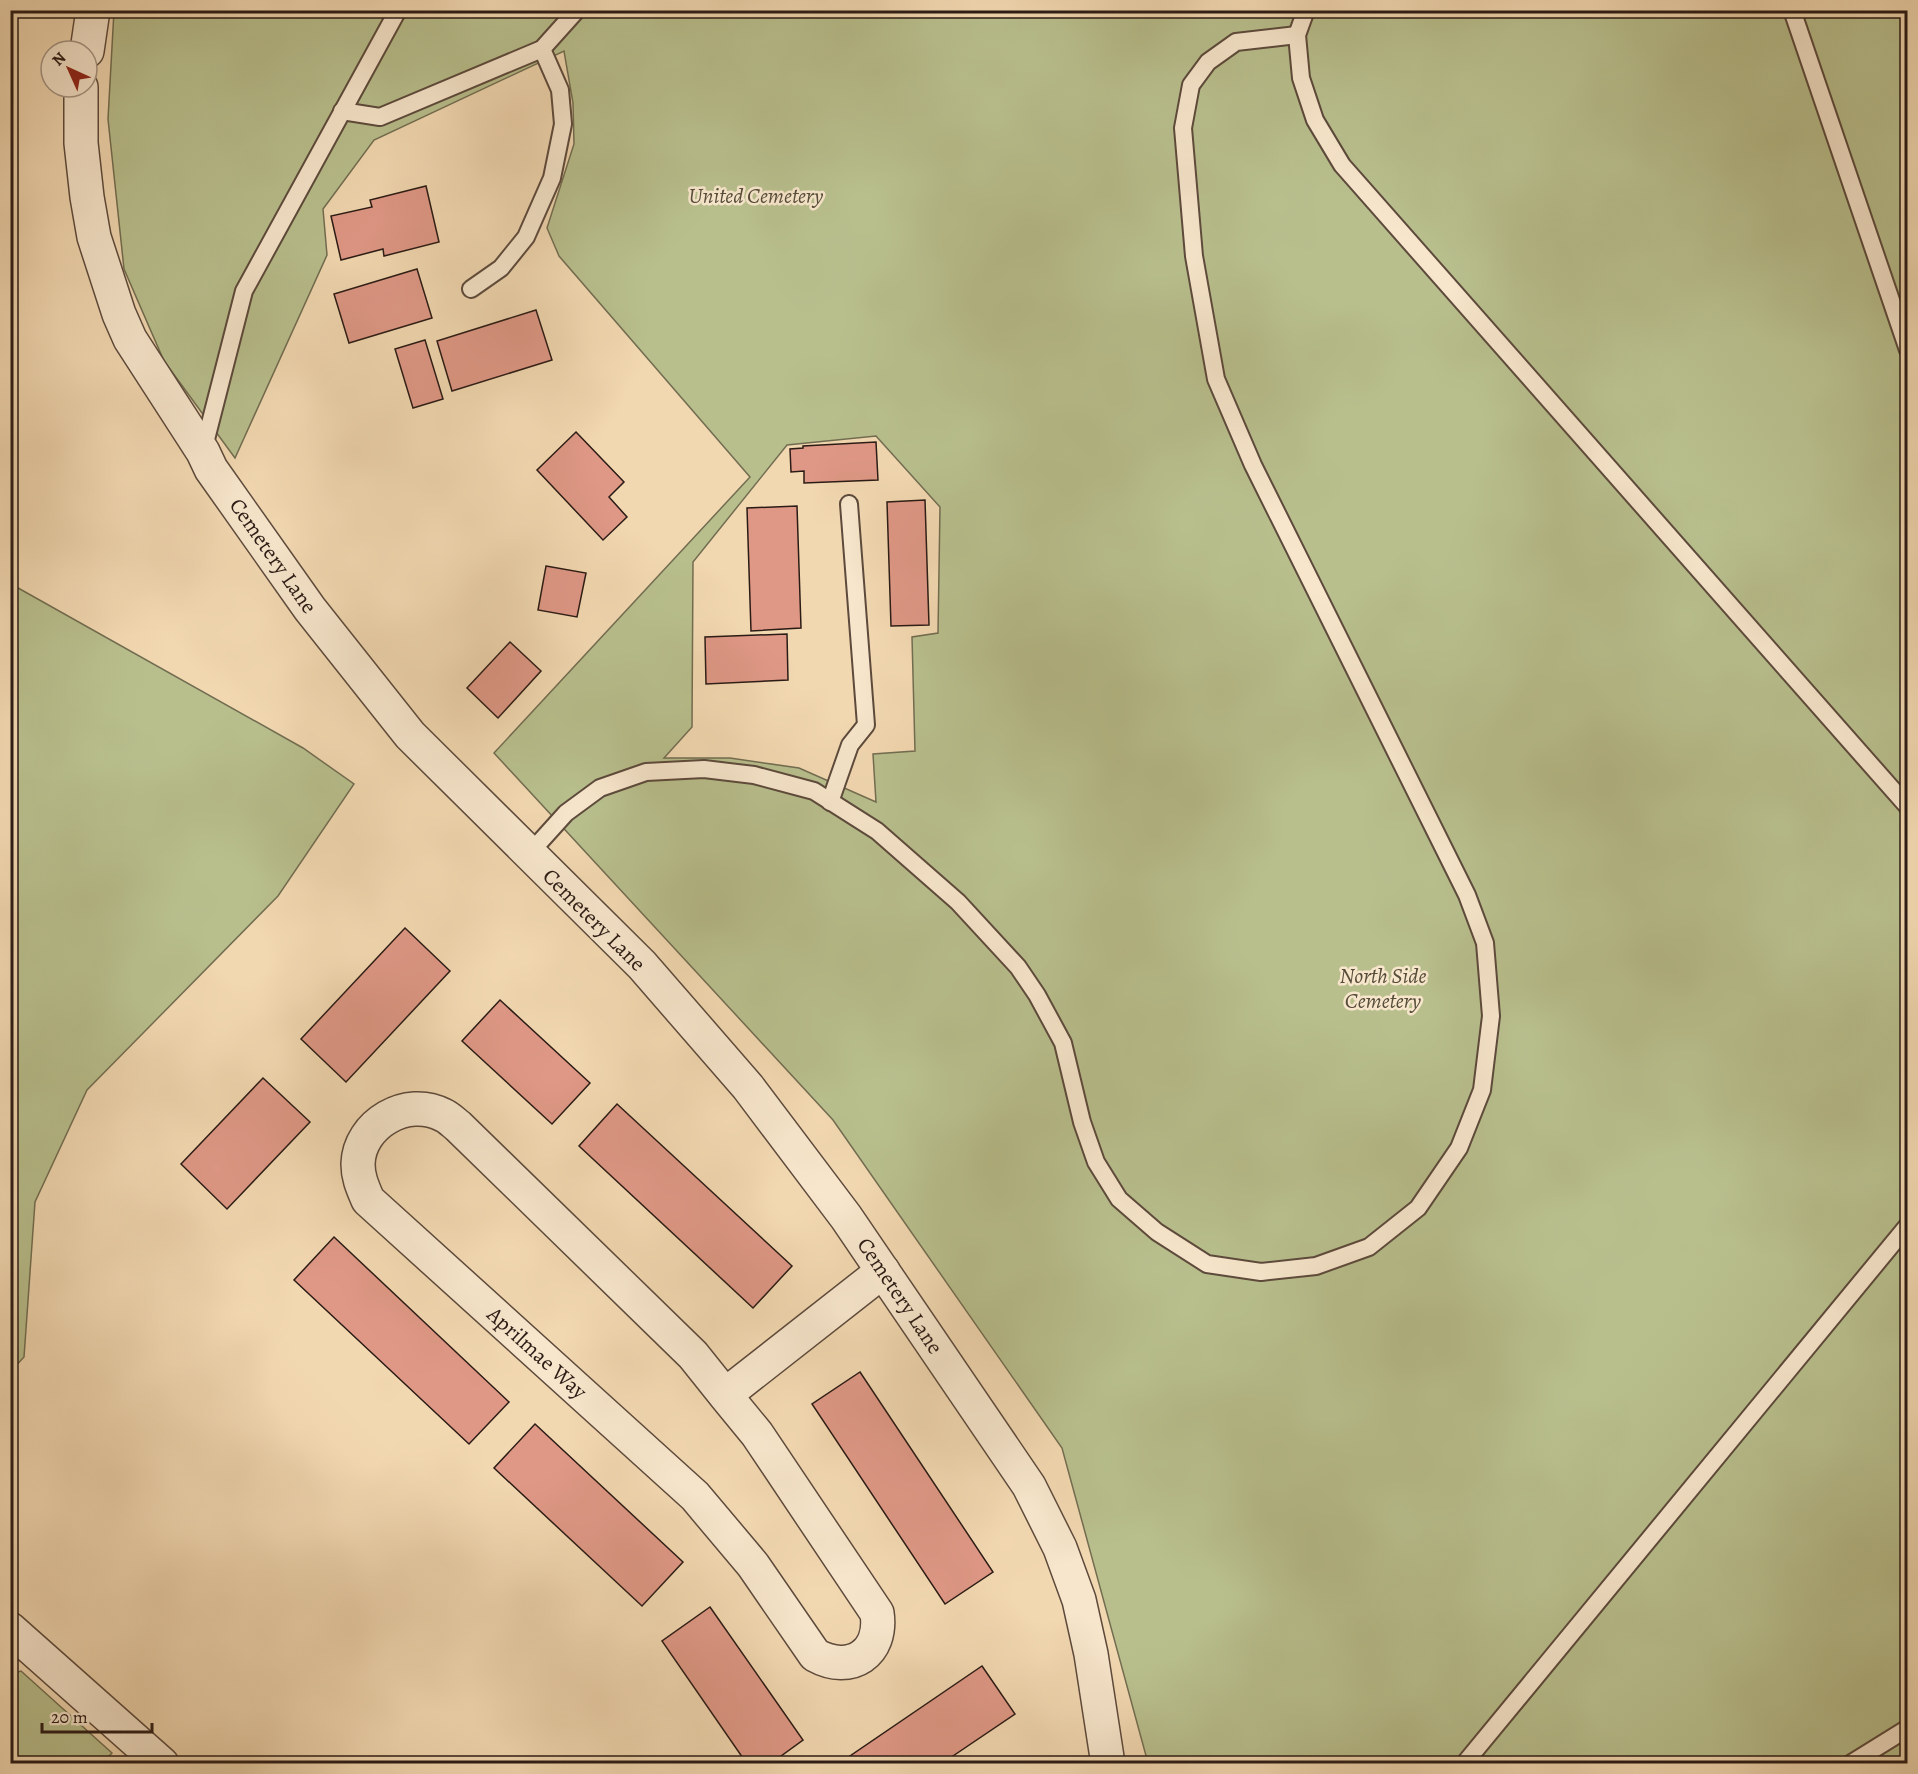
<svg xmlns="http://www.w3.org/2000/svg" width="1918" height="1774" viewBox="0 0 1918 1774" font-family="Alegreya,serif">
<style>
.green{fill:#b8bf8d;stroke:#726d51;stroke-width:1.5;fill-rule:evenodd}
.building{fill:#df9886;stroke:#2b1b15;stroke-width:1.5}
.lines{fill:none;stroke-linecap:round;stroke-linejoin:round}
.service-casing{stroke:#5d4a3c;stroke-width:20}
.minor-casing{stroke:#5d4a3c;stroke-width:36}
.tertiary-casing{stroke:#5d4a3c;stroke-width:36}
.service{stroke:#f7e6cc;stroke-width:16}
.minor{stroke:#f7e6cc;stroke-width:33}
.tertiary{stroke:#f7e6cc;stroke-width:33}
.labels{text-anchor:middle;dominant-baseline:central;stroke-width:5;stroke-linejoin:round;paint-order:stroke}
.park-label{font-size:22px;font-style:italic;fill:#554c39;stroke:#f7e6cc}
.street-label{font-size:22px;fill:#2b1b15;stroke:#f7e6cc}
</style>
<rect width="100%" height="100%" fill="#f2d8b1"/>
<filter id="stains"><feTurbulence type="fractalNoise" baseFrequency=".00333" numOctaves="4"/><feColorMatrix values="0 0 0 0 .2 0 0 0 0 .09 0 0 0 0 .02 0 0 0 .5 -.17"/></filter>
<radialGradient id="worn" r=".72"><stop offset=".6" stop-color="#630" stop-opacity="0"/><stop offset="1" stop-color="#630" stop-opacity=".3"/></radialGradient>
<g class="green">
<path d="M 114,11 L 1907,11 L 1907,1763 L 1148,1763 L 1062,1448 L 833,1120 L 494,753 L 750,477 L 559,256 L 547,228 L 574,144 L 573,103 L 564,51 L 374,140 L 323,209 L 327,255 L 235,458 L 164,361 L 124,269 L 108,119 ZM 876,436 L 940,507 L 938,633 L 912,637 L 915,751 L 873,754 L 876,802 L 799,768 L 730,758 L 664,758 L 692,727 L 693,562 L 787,445 Z"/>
<polygon points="11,584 303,748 354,784 278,896 87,1090 35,1202 24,1357 11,1371"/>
<polygon points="21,1671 112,1753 102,1763 11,1763 11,1674"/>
</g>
<g class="building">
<polygon points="426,186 439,242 384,256 383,249 341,260 331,216 372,207 370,200"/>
<polygon points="417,269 432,318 349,343 334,294"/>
<polygon points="536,310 552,360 452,391 437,341"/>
<polygon points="425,340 443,399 413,408 395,349"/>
<polygon points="576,432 624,482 609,497 627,517 603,540 537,470"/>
<polygon points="876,442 878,480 804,483 804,471 791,472 790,449 803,448 803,446"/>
<polygon points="925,500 929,625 891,626 887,502"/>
<polygon points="797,506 801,628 751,631 747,508"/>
<polygon points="546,566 586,573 577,617 538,610"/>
<polygon points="787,634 788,680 706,684 705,637"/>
<polygon points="510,642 541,671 498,718 467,688"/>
<polygon points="405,928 450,971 346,1082 301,1039"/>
<polygon points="500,1000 590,1083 552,1124 462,1041"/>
<polygon points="263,1078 310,1122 227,1209 181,1164"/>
<polygon points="617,1104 792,1266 753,1308 579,1146"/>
<polygon points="334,1237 509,1402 469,1444 294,1280"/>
<polygon points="860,1372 993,1572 945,1604 812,1404"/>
<polygon points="535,1424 683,1562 642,1606 494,1468"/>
<polygon points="710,1607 803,1740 770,1764 747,1764 662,1641"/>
<polygon points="982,1666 1015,1714 941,1764 855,1764 850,1756"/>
</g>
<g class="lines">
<g class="service-casing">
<g id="service">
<polyline points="1306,10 1297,35 1301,78 1315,120 1342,165 1908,807"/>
<polyline points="1792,10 1908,350"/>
<polyline points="342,111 380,117 542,49 577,10"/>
<polyline points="471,289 501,268 526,237 552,178 563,124 560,90 542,49"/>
<polyline points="203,451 244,291 398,10"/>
<polyline points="830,802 850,745 866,725 849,504"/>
<polyline points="529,854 566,813 600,788 646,772 704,769 754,775 814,791 877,831 958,902 1018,967 1037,995 1063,1043 1082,1122 1096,1162 1119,1199 1157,1232 1207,1264 1261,1272 1316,1266 1369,1247 1418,1208 1459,1148 1482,1090 1491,1016 1485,943 1467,895 1253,465 1216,379 1194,256 1183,128 1191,85 1208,62 1236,42 1297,35"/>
<polyline points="1464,1764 1908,1225"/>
<polyline points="1850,1764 1908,1728"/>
</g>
</g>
<g class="minor-casing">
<g id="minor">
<path d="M 725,1395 L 757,1434 L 877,1613 C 883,1653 851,1675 815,1655 L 753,1565 L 695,1496 L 368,1200 C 363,1188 358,1178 358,1164 C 359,1124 407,1096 443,1115 C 448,1117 453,1122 458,1126 L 693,1355 L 725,1395 L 883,1271"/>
<polyline points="10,1629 162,1764"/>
</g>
</g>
<g class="tertiary-casing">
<g id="tertiary">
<polyline points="87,51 93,10"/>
<polyline points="81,87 81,143 87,197 94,237 119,314 130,339 203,452 211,469 310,609 410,735 642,965 748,1087 846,1217 1029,1486 1060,1548 1079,1600 1091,1654 1108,1764"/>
</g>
</g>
<use href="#service" class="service"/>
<use href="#minor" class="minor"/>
<use href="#tertiary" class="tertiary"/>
</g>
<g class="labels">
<g class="park-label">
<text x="756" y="196">United Cemetery</text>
<text x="1383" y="976">North Side<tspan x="1383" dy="25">Cemetery</tspan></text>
</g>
<g class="street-label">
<text transform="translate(273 556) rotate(55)">Cemetery Lane</text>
<text transform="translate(594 920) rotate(45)">Cemetery Lane</text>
<text transform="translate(900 1296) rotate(56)">Cemetery Lane</text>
<text transform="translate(537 1353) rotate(42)">Aprilmae Way</text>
</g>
</g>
<rect width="1918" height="1774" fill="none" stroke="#f2d8b1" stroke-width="36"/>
<rect x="12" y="12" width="1894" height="1750" fill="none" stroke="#2b1b15" stroke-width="3"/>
<rect x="18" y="18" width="1882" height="1738" fill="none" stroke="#2b1b15" stroke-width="1.5"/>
<g transform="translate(69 69) rotate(315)"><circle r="28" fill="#f7e6cc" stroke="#a59583" stroke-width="1.5"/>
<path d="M0-4.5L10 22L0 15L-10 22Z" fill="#8f2418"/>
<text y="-9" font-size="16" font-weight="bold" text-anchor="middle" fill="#2b1b15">N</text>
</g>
<path d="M42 1723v9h110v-9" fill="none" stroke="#2b1b15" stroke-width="3"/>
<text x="51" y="1723" font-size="18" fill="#2b1b15" stroke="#f7e6cc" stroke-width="4.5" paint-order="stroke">20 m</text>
<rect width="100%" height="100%" filter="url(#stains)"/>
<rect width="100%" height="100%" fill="url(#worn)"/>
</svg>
